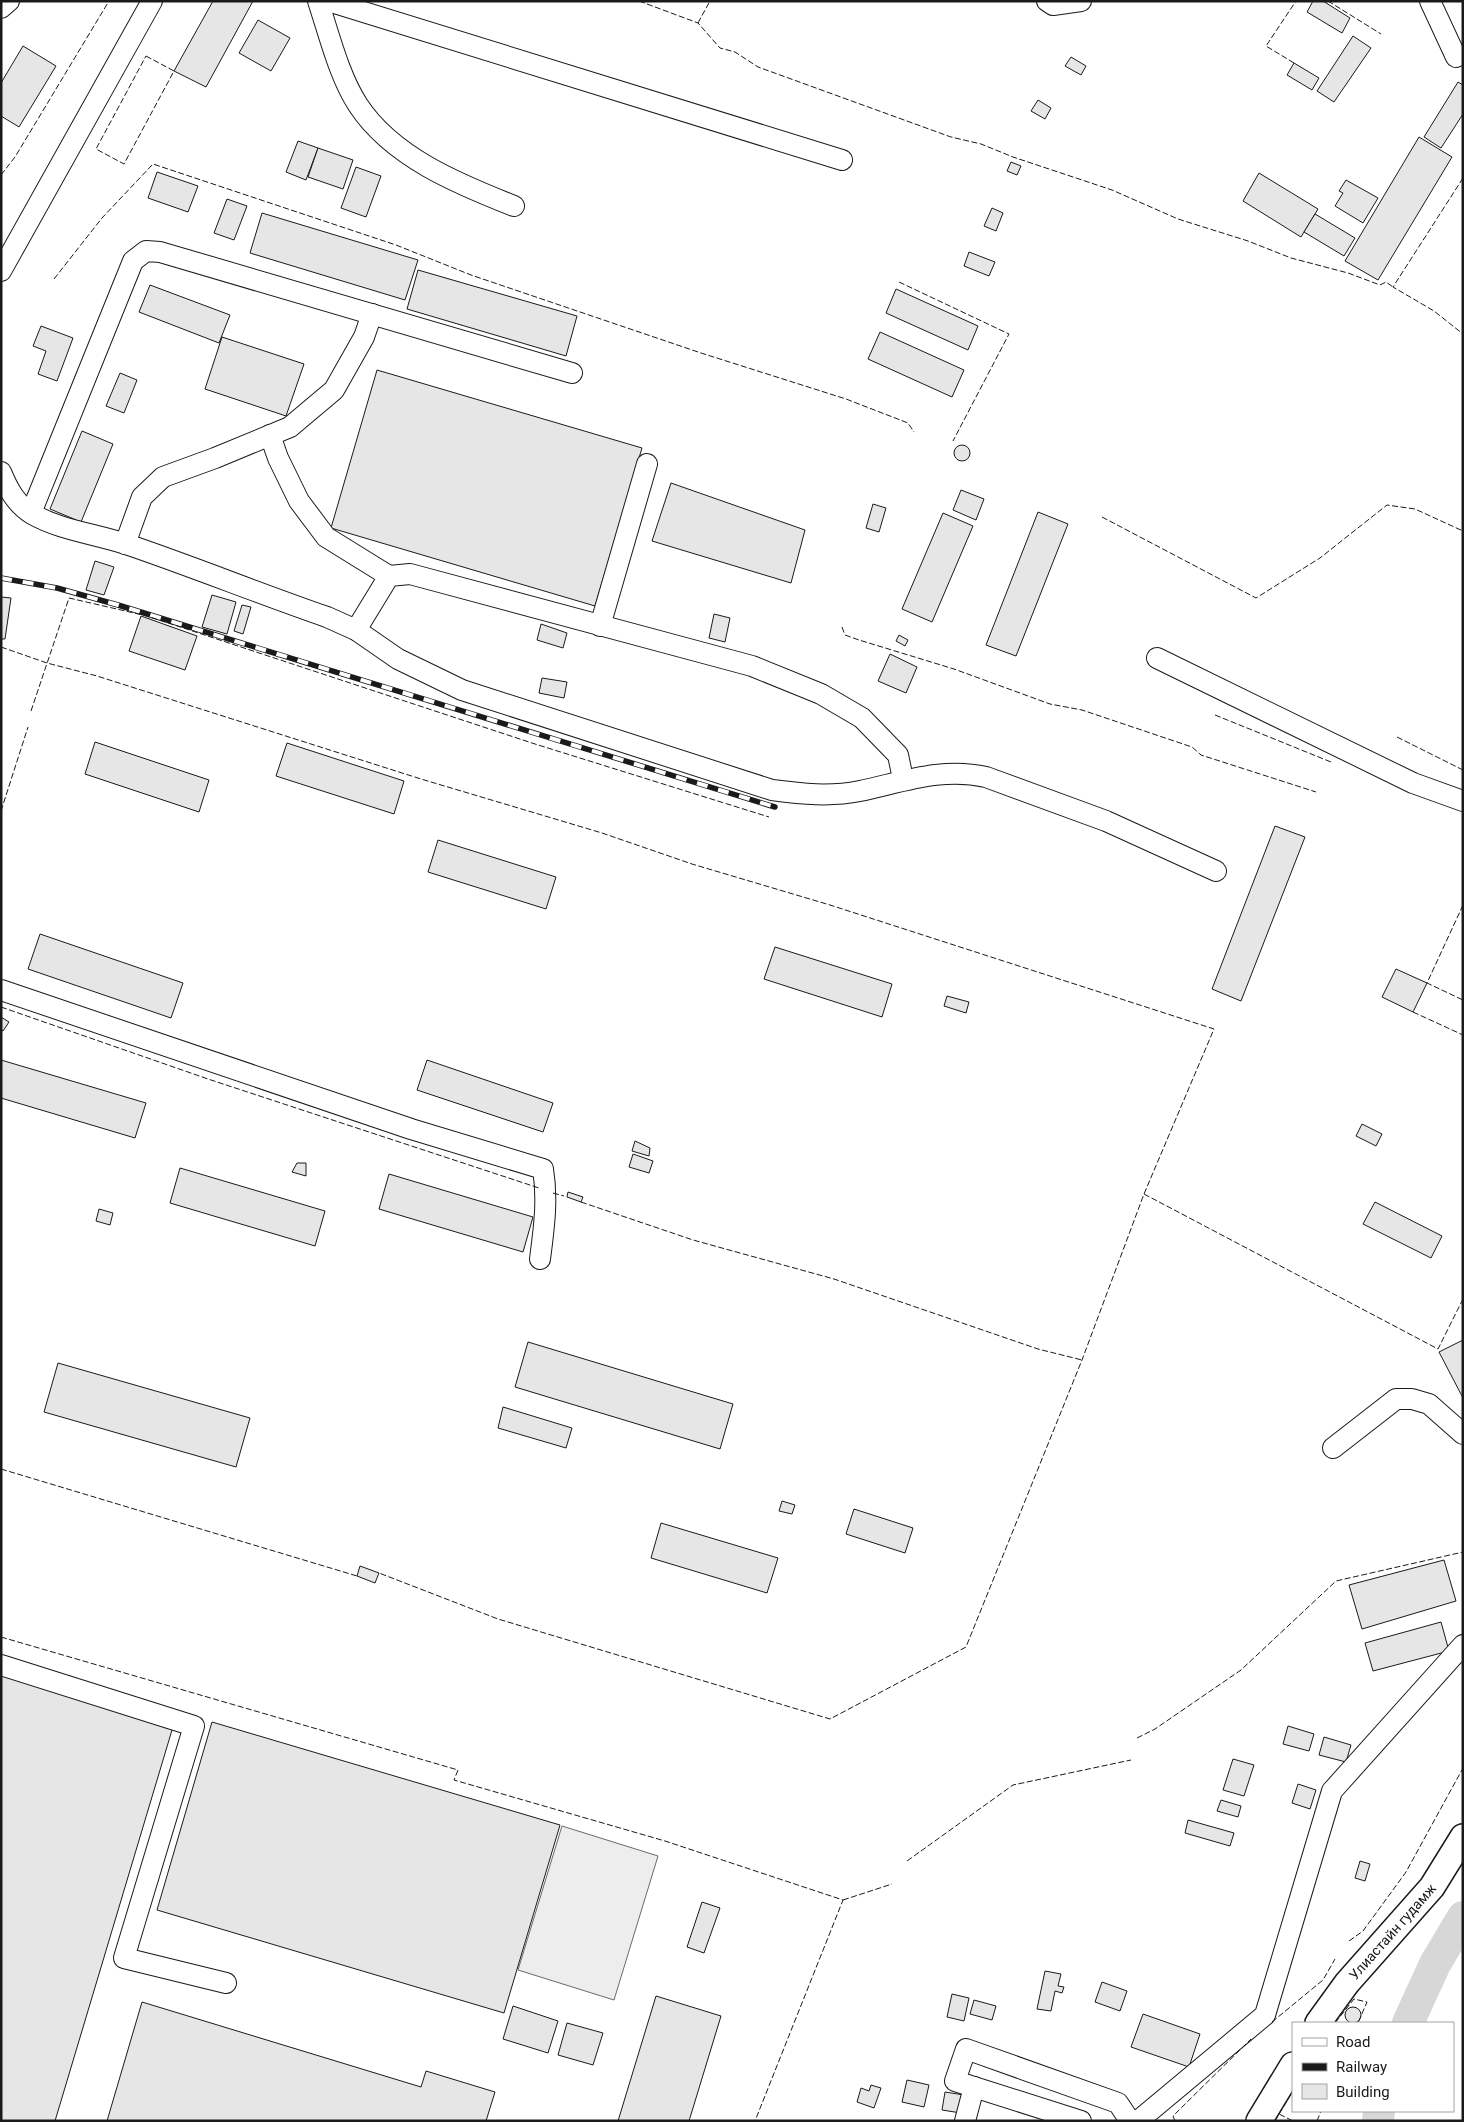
<svg xmlns="http://www.w3.org/2000/svg" width="1464" height="2122" viewBox="0 0 1464 2122" font-family="Roboto,sans-serif">
<style>
.built{fill:#ededed;stroke:#6a6a6a}
.lines{fill:none;stroke-linecap:round;stroke-linejoin:round}
.river{stroke:#d7d7d7;stroke-width:32}
.building{fill:#e6e6e6;stroke:#1a1a1a}
.minor-casing{stroke:#1a1a1a;stroke-width:22}
.major-casing{stroke:#1a1a1a;stroke-width:28}
.minor{stroke:#fff;stroke-width:20}
.major{stroke:#fff;stroke-width:25}
.rail-casing{stroke:#1a1a1a;stroke-width:5.5}
.rail{stroke:#fff;stroke-width:4;stroke-dasharray:11;stroke-linecap:butt}
.fence{stroke:#1a1a1a;stroke-width:1;stroke-dasharray:6 2.5;stroke-linecap:butt}
.labels{text-anchor:middle;dominant-baseline:central;stroke-width:4;stroke-linejoin:round;paint-order:stroke}
.street-label{font-size:14px;fill:#1a1a1a;stroke:#fff}
</style>
<rect width="100%" height="100%" fill="#fff"/>
<polygon class="built" points="562,1826 658,1856 614,2000 518,1970"/>
<g class="lines">
<g class="river">
<polyline points="1408,2023 1435,1964 1463,1917"/>
<polyline points="1378,2121 1379,2111"/>
</g>
</g>
<g class="building">
<polygon points="213,1 253,1 206,87 174,71"/>
<polygon points="1313,1 1323,1 1350,18 1342,33 1307,12"/>
<polygon points="258,20 290,38 271,71 239,53"/>
<polygon points="1353,36 1371,48 1334,102 1317,91"/>
<polygon points="23,46 56,66 19,127 1,116 1,83"/>
<polygon points="1071,57 1086,66 1081,75 1065,66"/>
<polygon points="1294,63 1319,78 1312,90 1287,75"/>
<polygon points="1458,82 1463,85 1463,114 1441,148 1424,137"/>
<polygon points="1038,100 1051,108 1045,119 1031,111"/>
<polygon points="1419,137 1452,157 1378,280 1345,261"/>
<polygon points="298,141 318,148 306,180 286,172"/>
<polygon points="318,148 353,160 343,189 308,177"/>
<polygon points="1011,162 1021,166 1017,175 1007,171"/>
<polygon points="356,167 381,176 366,217 341,208"/>
<polygon points="157,172 198,186 188,212 148,198"/>
<polygon points="1259,173 1318,209 1301,237 1243,201"/>
<polygon points="1346,180 1378,198 1363,223 1335,206 1343,193 1339,191"/>
<polygon points="227,199 247,206 234,240 214,233"/>
<polygon points="992,208 1003,213 996,231 984,226"/>
<polygon points="262,213 418,260 405,300 250,253"/>
<polygon points="1315,214 1355,238 1344,256 1304,232"/>
<polygon points="969,252 995,262 989,276 964,266"/>
<polygon points="418,270 577,316 566,356 407,309"/>
<polygon points="150,285 230,315 219,343 139,312"/>
<polygon points="896,289 978,326 968,350 886,313"/>
<polygon points="41,326 73,338 57,381 38,374 46,351 33,346"/>
<polygon points="880,332 964,370 952,397 868,359"/>
<polygon points="222,337 304,364 286,416 205,389"/>
<polygon points="377,370 642,448 595,606 331,528"/>
<polygon points="120,373 137,380 124,413 106,406"/>
<polygon points="82,431 113,444 81,522 50,509"/>
<circle cx="962" cy="453" r="8"/>
<polygon points="671,483 805,530 791,583 652,541"/>
<polygon points="961,490 984,499 976,520 953,510"/>
<polygon points="873,504 886,508 879,532 866,528"/>
<polygon points="1038,512 1068,524 1016,656 986,645"/>
<polygon points="943,513 973,526 932,622 902,609"/>
<polygon points="95,561 114,567 104,595 86,590"/>
<polygon points="212,595 236,602 227,634 202,627"/>
<polygon points="1,597 11,598 5,639 1,639"/>
<polygon points="242,605 251,607 243,634 234,631"/>
<polygon points="714,614 730,618 725,642 709,638"/>
<polygon points="141,616 197,636 185,670 129,651"/>
<polygon points="541,624 567,633 563,648 537,640"/>
<polygon points="899,635 908,640 905,646 896,641"/>
<polygon points="890,654 917,667 906,693 878,681"/>
<polygon points="542,678 567,682 564,698 539,693"/>
<polygon points="95,742 209,780 199,812 85,774"/>
<polygon points="287,743 404,781 394,814 276,776"/>
<polygon points="1275,826 1305,837 1241,1001 1212,989"/>
<polygon points="438,840 556,877 546,909 428,872"/>
<polygon points="40,934 183,983 171,1018 28,969"/>
<polygon points="775,947 892,984 882,1017 764,979"/>
<polygon points="1396,969 1427,983 1413,1012 1382,997"/>
<polygon points="947,996 969,1002 966,1013 944,1006"/>
<polygon points="1,1017 9,1022 3,1031 1,1029"/>
<polygon points="1,1060 146,1103 135,1138 1,1098"/>
<polygon points="427,1060 553,1103 543,1132 417,1090"/>
<polygon points="1362,1124 1382,1134 1376,1146 1356,1136"/>
<polygon points="635,1141 650,1148 649,1156 632,1151"/>
<polygon points="633,1154 653,1161 649,1173 629,1167"/>
<polygon points="297,1163 306,1163 306,1176 292,1172"/>
<polygon points="180,1168 325,1211 315,1246 170,1203"/>
<polygon points="389,1174 533,1217 523,1252 379,1209"/>
<polygon points="568,1192 583,1197 581,1202 567,1197"/>
<polygon points="1375,1202 1442,1236 1431,1258 1363,1224"/>
<polygon points="99,1209 113,1213 110,1225 96,1221"/>
<polygon points="1463,1340 1463,1398 1439,1352"/>
<polygon points="528,1342 733,1404 720,1449 515,1387"/>
<polygon points="58,1363 250,1418 236,1467 44,1412"/>
<polygon points="503,1407 572,1428 566,1448 498,1428"/>
<polygon points="782,1501 795,1505 792,1514 779,1511"/>
<polygon points="854,1509 913,1528 905,1553 846,1534"/>
<polygon points="661,1523 778,1558 767,1593 651,1558"/>
<polygon points="1444,1560 1456,1601 1362,1629 1349,1585"/>
<polygon points="360,1566 379,1573 375,1583 357,1576"/>
<polygon points="1441,1622 1449,1651 1373,1671 1365,1643"/>
<polygon points="1,1668 175,1720 55,2121 1,2121"/>
<polygon points="212,1722 560,1825 504,2013 157,1910"/>
<polygon points="1288,1726 1314,1734 1309,1751 1283,1744"/>
<polygon points="1324,1737 1351,1745 1346,1762 1319,1755"/>
<polygon points="1233,1759 1254,1765 1244,1796 1223,1790"/>
<polygon points="1298,1784 1316,1790 1310,1809 1292,1803"/>
<polygon points="1221,1800 1241,1806 1238,1817 1217,1811"/>
<polygon points="1188,1820 1234,1833 1230,1846 1185,1833"/>
<polygon points="1360,1861 1370,1864 1365,1881 1355,1878"/>
<polygon points="702,1902 720,1908 704,1953 687,1947"/>
<polygon points="1045,1971 1061,1974 1058,1986 1064,1987 1062,1993 1055,1991 1051,2011 1037,2009"/>
<polygon points="1102,1982 1127,1991 1120,2011 1095,2002"/>
<polygon points="952,1994 969,1998 964,2021 947,2017"/>
<polygon points="656,1996 721,2016 689,2121 618,2121"/>
<polygon points="974,2000 996,2006 992,2020 970,2014"/>
<polygon points="142,2002 421,2087 426,2071 495,2092 486,2121 107,2121"/>
<polygon points="513,2006 558,2021 548,2053 503,2039"/>
<circle cx="1353" cy="2015" r="8"/>
<polygon points="1143,2014 1200,2034 1189,2067 1131,2047"/>
<polygon points="567,2023 603,2033 593,2065 558,2055"/>
<polygon points="907,2080 929,2085 924,2107 902,2102"/>
<polygon points="871,2085 881,2088 874,2108 857,2102 861,2088 869,2091"/>
<polygon points="945,2092 964,2095 961,2113 942,2110"/>
</g>
<g class="lines">
<g class="minor-casing">
<g id="minor">
<path d="M 318,1 C 329,34 339,76 358,105 C 392,157 458,184 514,206"/>
<polyline points="328,1 842,160"/>
<polyline points="1047,1 1053,5 1081,1"/>
<polyline points="1430,1 1456,57"/>
<polyline points="1,8 9,1"/>
<polyline points="1,271 152,1"/>
<polyline points="270,435 278,458 299,501 326,537 389,576"/>
<path d="M 1,472 C 8,489 16,504 32,514 C 60,530 96,534 126,544 C 194,567 260,594 327,617 L 356,630 L 398,659 L 462,690 L 772,790 C 802,794 830,797 860,791 C 903,782 942,767 986,777 L 1106,821 L 1216,871"/>
<polyline points="31,513 133,261 146,251 160,252 572,373"/>
<polyline points="125,544 142,497 163,477 215,458 290,427 334,390 364,337 372,314"/>
<polyline points="600,626 647,464"/>
<polyline points="356,630 389,576 410,574 752,666 821,694 862,718 898,755 903,779"/>
<polyline points="1157,658 1413,783 1463,801"/>
<path d="M 1,990 L 411,1129 L 543,1169 C 548,1200 544,1228 540,1259"/>
<polyline points="1333,1448 1396,1399 1412,1399 1429,1404 1463,1434"/>
<polyline points="1,1665 194,1726 124,1958 226,1983"/>
<polyline points="965,2121 974,2087"/>
<polyline points="1081,2121 955,2081 966,2049 1118,2103 1130,2121"/>
<polyline points="1138,2121 1265,2015 1332,1791 1463,1645"/>
</g>
</g>
<g class="major-casing">
<g id="major">
<path id="s1" d="M 1318,2023 L 1347,1983 L 1432,1887 L 1463,1837"/>
<polyline points="1259,2121 1293,2065"/>
</g>
</g>
<use href="#minor" class="minor"/>
<use href="#major" class="major"/>
<g class="rail-casing">
<polyline id="rail" points="1,578 57,588 118,605 775,807"/>
</g>
<use href="#rail" class="rail"/>
<g class="fence">
<polyline points="639,1 698,23 720,48 735,52 758,67 951,137 981,144 1013,157 1112,190 1178,219 1248,241 1291,258 1348,273 1380,285 1386,282 1393,287"/>
<polyline points="1328,1 1381,34"/>
<polyline points="698,23 710,1"/>
<polygon points="146,56 174,71 124,164 96,149"/>
<polyline points="1294,63 1266,46 1296,1"/>
<polyline points="1,175 15,157 109,1"/>
<polyline points="1463,178 1393,287 1434,311 1463,334"/>
<polyline points="54,279 102,218 153,164 396,245 471,275 701,353 846,399 908,423 914,432"/>
<polyline points="899,282 1009,334 953,441"/>
<polyline points="1102,517 1256,598 1320,558 1387,505 1415,509 1463,531"/>
<polyline points="842,627 845,635 859,640 954,669 1050,704 1082,710 1192,747 1201,755 1316,792"/>
<polyline points="1,647 47,663 97,676 421,779 602,833 692,864 830,905 1214,1029 1144,1194 1082,1360 966,1647 830,1719 498,1619 379,1573"/>
<polyline points="31,711 69,598 147,616 535,744 769,817"/>
<polyline points="1215,715 1331,762"/>
<polyline points="1397,737 1463,770"/>
<polyline points="1,811 28,727"/>
<polyline points="1463,905 1427,983 1463,1000"/>
<polyline points="1,1007 208,1079 539,1188"/>
<polyline points="1413,1012 1463,1035"/>
<polyline points="553,1193 564,1196"/>
<polyline points="1144,1194 1438,1349 1463,1299"/>
<polyline points="581,1202 693,1240 834,1279 1038,1349 1082,1360"/>
<polyline points="1,1469 357,1576"/>
<polyline points="1,1637 458,1770 454,1780 665,1841 843,1900 755,2121"/>
<polyline points="1137,1738 1155,1729 1241,1670 1336,1581 1463,1552"/>
<polyline points="907,1861 1013,1785 1131,1760"/>
<polyline points="843,1900 892,1884"/>
<polyline points="1349,1941 1363,1931 1406,1872 1463,1768"/>
<polyline points="1272,2022 1323,1980 1335,1959"/>
<polyline points="1335,2023 1354,1999 1367,2002 1358,2023"/>
<polyline points="1279,2114 1293,2091"/>
<polyline points="1175,2121 1173,2116 1251,2039"/>
<polyline points="1275,2121 1279,2114 1293,2121"/>
<polyline points="1317,2121 1321,2111"/>
</g>
</g>
<g class="labels">
<g class="street-label">
<text stroke="none"><textPath href="#s1" startOffset="118">Улиастайн гудамж</textPath></text>
</g>
</g>
<rect width="1464" height="2122" fill="none" stroke="#1a1a1a" stroke-width="5"/>
<rect x="1292" y="2022" width="162" height="90" fill="#ffffff" stroke="#a3a3a3"/>
<rect x="1302" y="2038" width="25" height="8" fill="#ffffff" stroke="#a3a3a3"/>
<text x="1336" y="2047" font-size="15" fill="#1a1a1a">Road</text>
<rect x="1302" y="2063" width="25" height="8" fill="#1a1a1a" stroke="#a3a3a3"/>
<text x="1336" y="2072" font-size="15" fill="#1a1a1a">Railway</text>
<rect x="1302" y="2084" width="25" height="15" fill="#e6e6e6" stroke="#a3a3a3"/>
<text x="1336" y="2097" font-size="15" fill="#1a1a1a">Building</text>
</svg>
